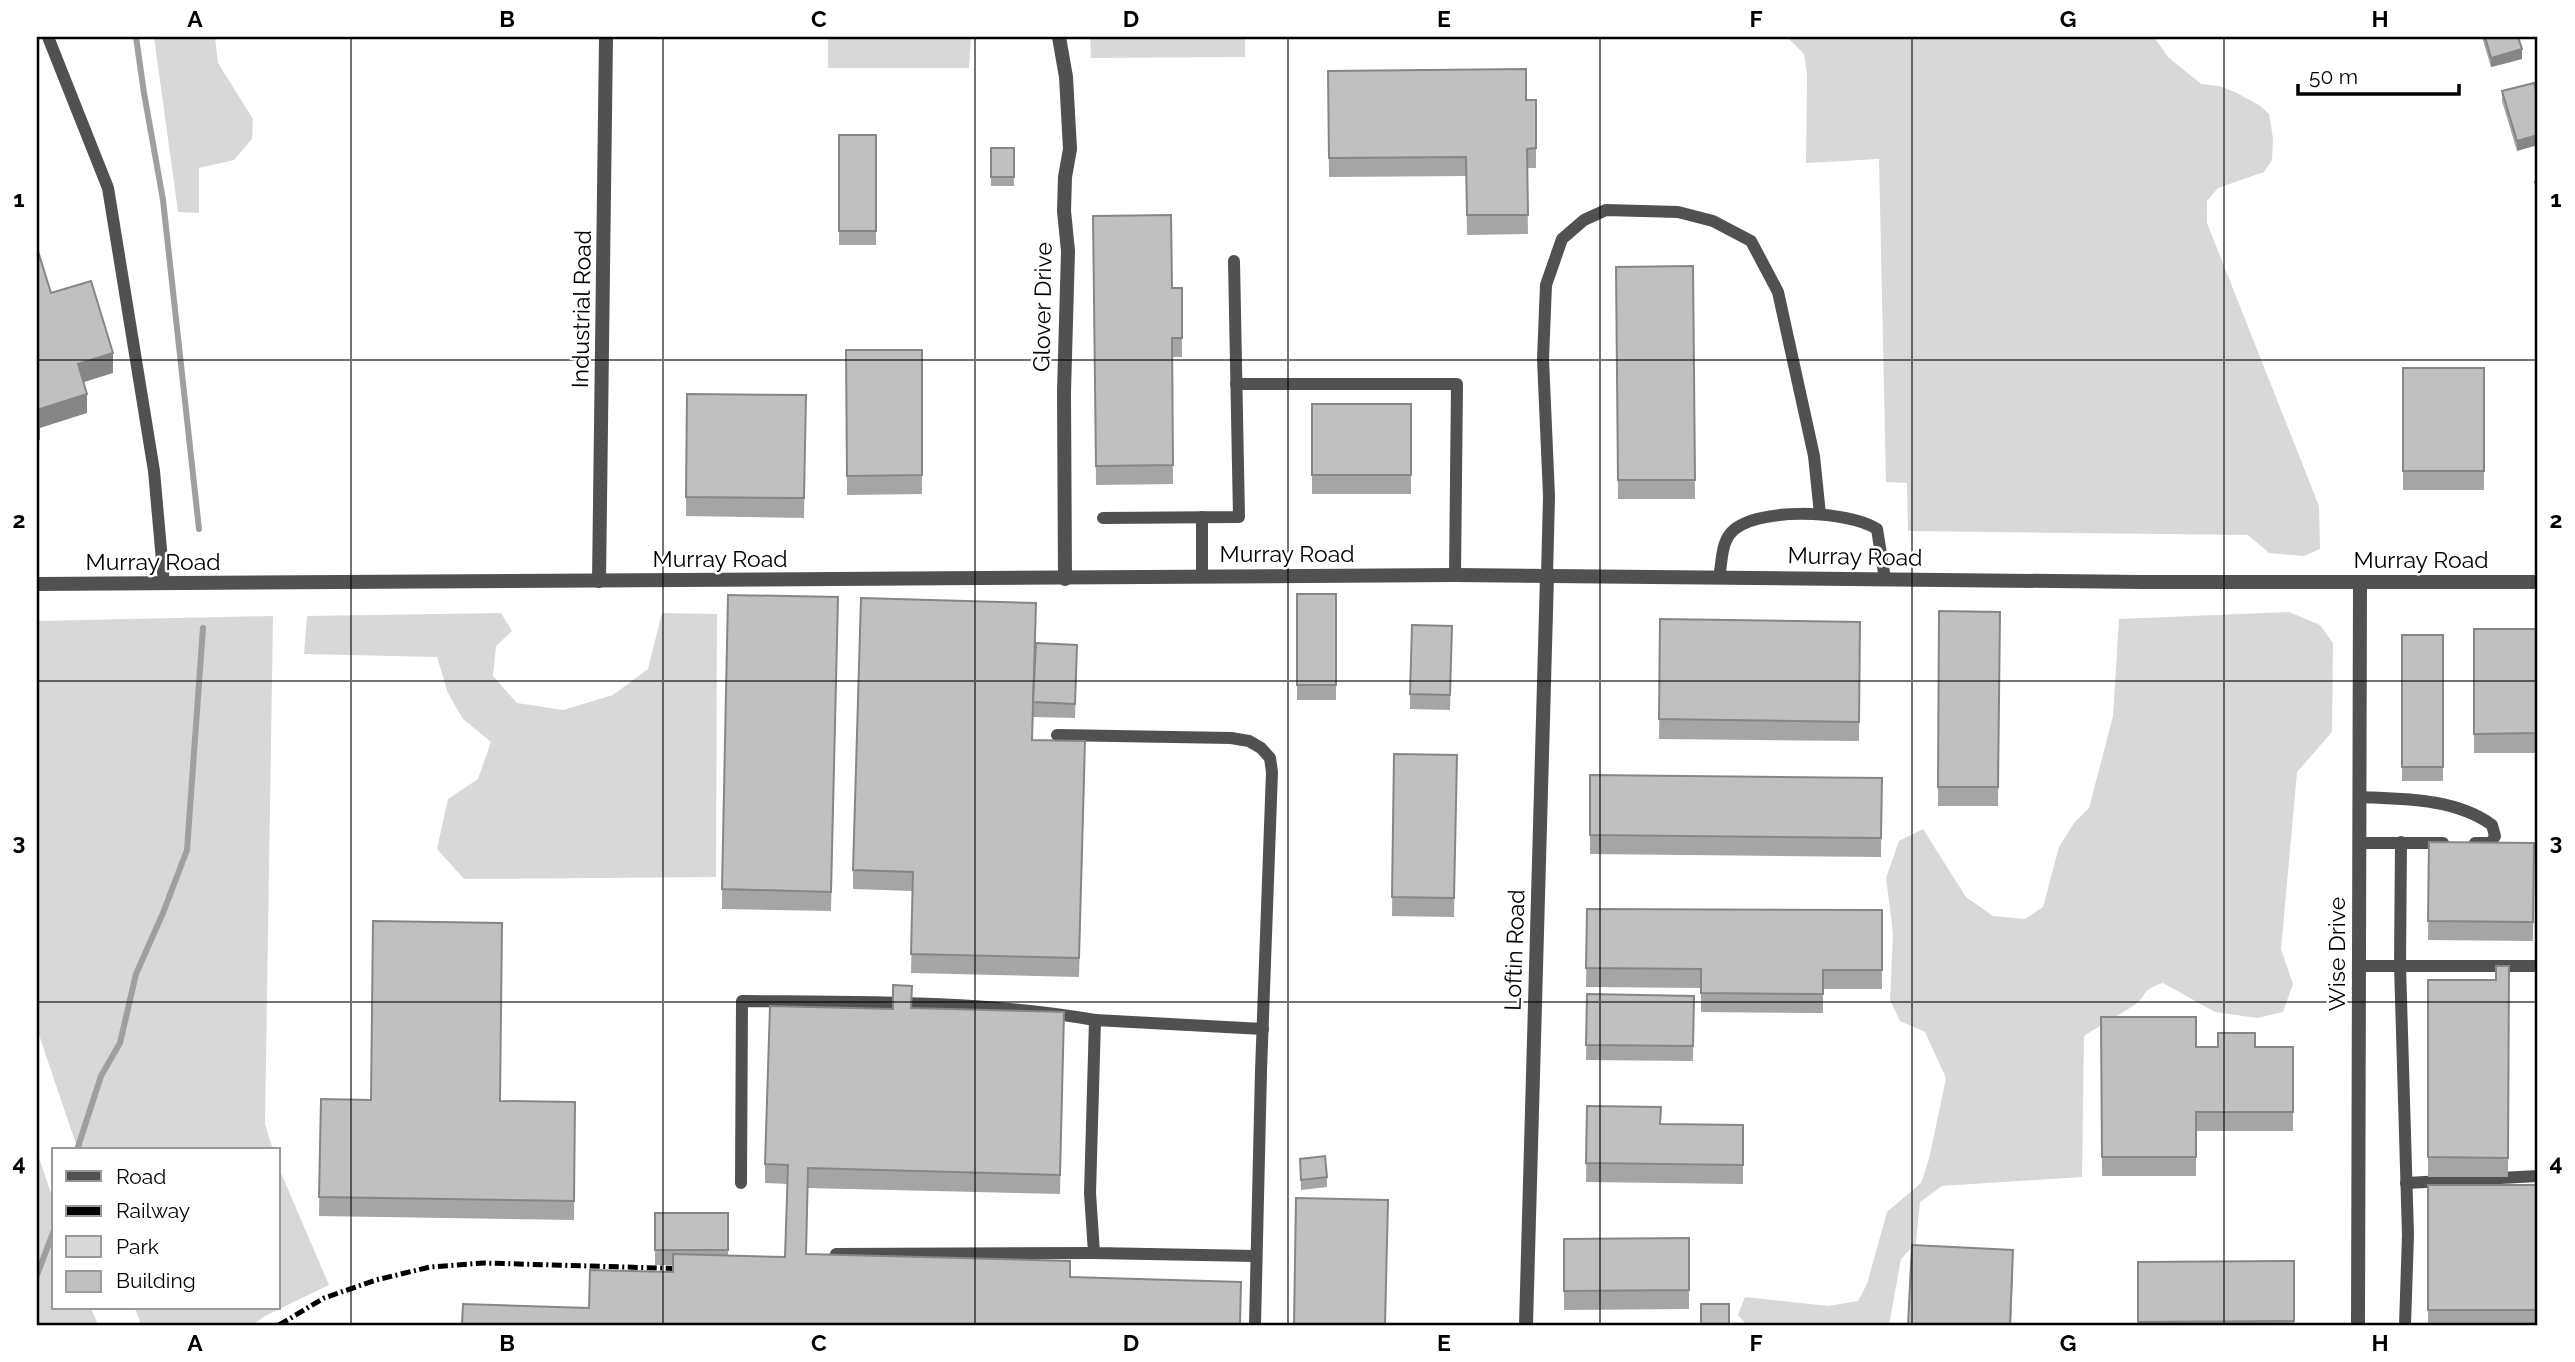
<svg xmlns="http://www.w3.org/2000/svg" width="2575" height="1362" viewBox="0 0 2575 1362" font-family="Raleway,sans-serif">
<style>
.green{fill:#d8d8d8}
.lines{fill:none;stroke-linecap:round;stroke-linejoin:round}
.stream{stroke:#9f9f9f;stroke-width:6}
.service{stroke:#515151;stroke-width:12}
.minor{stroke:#515151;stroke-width:14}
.rail{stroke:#000;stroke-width:5;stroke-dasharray:10 3.5 2 3.5;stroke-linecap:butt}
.wall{fill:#a5a5a5}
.shaded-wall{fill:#868686}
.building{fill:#c0c0c0;stroke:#868686;stroke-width:2}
.grid{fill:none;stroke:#000;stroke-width:2;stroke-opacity:0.55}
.labels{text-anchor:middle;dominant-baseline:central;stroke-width:5;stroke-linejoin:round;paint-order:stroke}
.street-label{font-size:23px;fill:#000;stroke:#fff}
.neatline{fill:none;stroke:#000;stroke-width:2.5}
.grid-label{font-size:23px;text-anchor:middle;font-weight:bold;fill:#000}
</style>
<rect width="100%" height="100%" fill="#fff"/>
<g class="green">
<polygon points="154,37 215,37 218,63 253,119 252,139 234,160 199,168 199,213 178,212"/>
<polygon points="828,37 971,37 969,68 828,68"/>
<polygon points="1090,37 1245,37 1245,57 1091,58"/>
<polygon points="1787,37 2154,37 2168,57 2201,84 2219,86 2235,92 2259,105 2269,114 2273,138 2272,160 2264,172 2218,188 2207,201 2207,223 2319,506 2320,549 2304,556 2269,553 2248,535 1908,531 1907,483 1886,482 1879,159 1806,163 1807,75 1804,54"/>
<path d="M 2289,612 L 2320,625 L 2333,643 L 2332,732 L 2297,772 L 2281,949 L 2293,984 L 2283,1012 L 2257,1018 L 2215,1012 L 2163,983 C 2139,990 2148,997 2133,1006 C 2116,1017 2100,1025 2084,1036 L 2082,1177 L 1942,1186 L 1920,1202 L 1916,1243 L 1901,1259 L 1889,1325 L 1747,1325 L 1738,1315 L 1745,1297 L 1828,1306 L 1858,1301 L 1867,1284 L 1887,1212 L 1921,1183 L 1929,1159 L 1946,1078 L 1925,1032 L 1900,1021 L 1890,1000 L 1893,933 L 1886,878 L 1899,841 L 1923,829 L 1966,897 L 1993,916 L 2025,919 L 2043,907 L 2059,847 L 2074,823 L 2089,808 L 2113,716 L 2119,619 Z"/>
<polygon points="501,613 512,631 496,646 493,676 517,703 563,710 613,695 648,669 662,613 717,614 716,877 464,879 437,849 448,799 478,779 491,742 463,719 448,693 437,657 304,654 307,616"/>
<polygon points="273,616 265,1124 273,1150 78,1150 37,1029 37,621"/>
<polygon points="37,1152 54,1202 54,1308 91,1308 98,1325 37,1325"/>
<polygon points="278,1166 329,1285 265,1316 253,1325 141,1325 135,1308 278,1308"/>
</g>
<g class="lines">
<g class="stream">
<polyline points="136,37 144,93 163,200 199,529"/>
<polyline points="77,1150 101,1076 120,1043 136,974 163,913 187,850 203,628"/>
<polyline points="37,1275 54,1230"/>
</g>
<g class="service">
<polyline points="48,37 108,188 154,471 164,583"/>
<polyline points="1236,384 1457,384 1455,575"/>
<polyline points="1202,517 1202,576"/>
<polyline points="1103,518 1239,517 1234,261"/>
<polyline points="1547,576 1549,496 1543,359 1546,285 1562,239 1584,220 1606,210 1678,212 1713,221 1751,241 1778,292 1814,456 1820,514"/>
<path d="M 1719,577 C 1722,564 1721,545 1730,534 C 1751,506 1849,510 1877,529 L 1885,579"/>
<polyline points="1057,735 1231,738 1249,741 1261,748 1270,758 1272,772 1261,1071 1255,1325"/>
<path d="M 2359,797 C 2403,799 2455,798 2492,825 L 2495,836 L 2491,843 L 2475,843"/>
<polyline points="2401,842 2400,965 2408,1235 2405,1325"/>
<polyline points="2359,843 2443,843"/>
<polyline points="2359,966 2538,966"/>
<path d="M 741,1183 L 742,1001 C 860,1002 979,1000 1095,1020"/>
<polyline points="2406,1183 2538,1176"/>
<polyline points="836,1254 1094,1253"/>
<polyline points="1256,1256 1094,1253 1090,1193 1095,1020 1263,1029"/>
</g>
<g class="minor">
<polyline points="1059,37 1066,77 1070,149 1065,177 1064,211 1068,251 1064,392 1065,579"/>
<polyline points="599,581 606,37"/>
<polyline points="37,584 1455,575 2144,582 2538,582"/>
<polyline points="1526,1325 1547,576"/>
<polyline points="2358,1325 2360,582"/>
</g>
<polyline class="rail" points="279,1325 324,1298 376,1280 430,1267 484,1263 694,1269"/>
</g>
<g class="wall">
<polygon points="2482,37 2518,37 2522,59 2491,67"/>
<polygon points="1328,71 1526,100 1536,148 1536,168 1527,168 1528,234 1467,235 1466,176 1329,177"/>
<polygon points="2534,83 2517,151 2502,101 2502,91"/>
<rect x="839" y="135" width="37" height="110"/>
<rect x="991" y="148" width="23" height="38"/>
<polygon points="2538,181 2538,206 2535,197 2535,182"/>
<polygon points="1093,216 1172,288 1182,288 1182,357 1172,357 1173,484 1096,485"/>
<polygon points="1693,266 1695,499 1618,499 1616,267"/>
<polygon points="846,350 922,350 922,494 847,495"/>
<rect x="2403" y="368" width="81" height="122"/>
<polygon points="806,395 804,518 686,516 686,497"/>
<rect x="1312" y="404" width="99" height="90"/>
<rect x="1297" y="594" width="39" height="106"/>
<polygon points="1939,611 2000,612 1998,806 1938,806"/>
<polygon points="838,617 831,911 722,909 722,889"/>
<polygon points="1660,619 1860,622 1859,741 1659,739"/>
<polygon points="1036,622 1032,740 1085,761 1079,977 911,973 913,891 853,889 853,870"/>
<polygon points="1452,626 1450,710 1410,709 1410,694"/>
<rect x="2474" y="629" width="64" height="124"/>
<rect x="2402" y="635" width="41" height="146"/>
<polygon points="1077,659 1075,718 1033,717 1033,702"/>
<polygon points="1394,754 1457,755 1454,917 1392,916"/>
<polygon points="1882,778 1881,857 1590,854 1590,835"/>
<polygon points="2429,842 2534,843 2533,941 2428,940"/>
<polygon points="1587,909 1882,910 1882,989 1823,989 1823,1013 1701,1012 1701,988 1586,987"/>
<polygon points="2509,966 2508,1177 2428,1177 2428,980 2496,980"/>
<polygon points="1587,994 1694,996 1693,1061 1586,1060"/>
<polygon points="912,1008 1064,1031 1060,1194 808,1188 806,1254 1070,1277 1241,1282 1240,1325 462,1325 589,1308 673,1272 673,1265 655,1265 655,1213 728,1213 728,1255 785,1257 787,1184 765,1183 765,1164 893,1009"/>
<polygon points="2101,1017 2196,1047 2293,1047 2293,1131 2196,1131 2196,1176 2102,1176"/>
<polygon points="321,1099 575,1102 574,1220 319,1216"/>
<polygon points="1587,1106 1661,1124 1743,1125 1743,1184 1586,1182"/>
<polygon points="1300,1159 1327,1177 1327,1187 1301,1190"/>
<rect x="2428" y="1185" width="110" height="140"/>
<polygon points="1689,1238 1689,1309 1564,1310 1564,1239"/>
<polygon points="2294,1261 2294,1325 2138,1325 2138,1262"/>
</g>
<g class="shaded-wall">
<polygon points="2522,49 2522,59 2491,67 2491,58"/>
<polygon points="2538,135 2538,145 2517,151 2517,141"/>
<polygon points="113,353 113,373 78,384 78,364"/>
<polygon points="87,394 87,413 40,428 40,440 37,441 37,410"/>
<polygon points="2013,1250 2013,1269 2011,1325 2010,1325"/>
</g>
<g class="building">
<polygon points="2485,37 2518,37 2522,49 2491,58"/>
<polygon points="1526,69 1526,100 1536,100 1536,148 1527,149 1528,215 1467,215 1466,157 1329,158 1328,71"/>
<polygon points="2534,83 2538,97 2538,135 2517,141 2502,91"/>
<rect x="839" y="135" width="37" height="96"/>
<rect x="991" y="148" width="23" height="29"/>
<polygon points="2538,181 2538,191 2535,182"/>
<polygon points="1171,215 1172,288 1182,288 1182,338 1172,338 1173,465 1096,466 1093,216"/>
<polygon points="37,248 51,293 91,281 113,353 78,364 87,394 37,410"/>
<polygon points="1693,266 1695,480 1618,480 1616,267"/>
<polygon points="846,350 922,350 922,475 847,476"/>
<rect x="2403" y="368" width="81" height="103"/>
<polygon points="687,394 806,395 804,498 686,497"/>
<rect x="1312" y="404" width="99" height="71"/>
<rect x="1297" y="594" width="39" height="91"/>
<polygon points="728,595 838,597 831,892 722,889"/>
<polygon points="861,598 1036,603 1032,740 1085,741 1079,958 911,954 913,872 853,870"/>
<polygon points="1939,611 2000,612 1998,787 1938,787"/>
<polygon points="1660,619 1860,622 1859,722 1659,719"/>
<polygon points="1412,625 1452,626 1450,695 1410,694"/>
<polygon points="2474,629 2538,629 2538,733 2474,734"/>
<rect x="2402" y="635" width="41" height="132"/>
<polygon points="1036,643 1077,645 1075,704 1033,702"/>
<polygon points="1394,754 1457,755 1454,898 1392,897"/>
<polygon points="1590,775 1882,778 1881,838 1590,835"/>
<polygon points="2429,842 2534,843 2533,922 2428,921"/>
<polygon points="1587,909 1882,910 1882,970 1823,970 1823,994 1701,993 1701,969 1586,968"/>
<polygon points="373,921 502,923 500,1101 575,1102 574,1201 319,1197 321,1099 371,1100"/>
<polygon points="2496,966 2509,966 2508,1158 2428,1157 2428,980 2496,980"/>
<polygon points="893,985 912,986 911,1008 1064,1012 1060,1175 808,1168 806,1254 1070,1261 1070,1277 1241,1282 1240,1325 462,1325 463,1304 589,1308 590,1270 673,1272 673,1254 785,1257 788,1165 765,1164 770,1006 893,1009"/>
<polygon points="1587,994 1694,996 1693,1046 1586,1045"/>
<polygon points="2101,1017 2196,1017 2196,1047 2218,1047 2218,1033 2255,1033 2255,1047 2293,1047 2293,1112 2196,1112 2196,1157 2102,1157"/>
<polygon points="1587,1106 1661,1107 1660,1124 1743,1125 1743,1165 1586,1163"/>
<polygon points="1325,1156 1327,1177 1301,1180 1300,1159"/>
<rect x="2428" y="1185" width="110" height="125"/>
<polygon points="1296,1198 1388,1200 1385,1325 1294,1325"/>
<rect x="655" y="1213" width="73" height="37"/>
<polygon points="1689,1238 1689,1290 1564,1291 1564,1239"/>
<polygon points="1912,1245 2013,1250 2010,1325 1908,1325"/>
<polygon points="2294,1261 2294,1321 2138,1322 2138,1262"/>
<rect x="1701" y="1304" width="28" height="21"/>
</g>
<path class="grid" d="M 351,37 L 351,1325M 663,37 L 663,1325M 975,37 L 975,1325M 1288,37 L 1288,1325M 1600,37 L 1600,1325M 1912,37 L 1912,1325M 2224,37 L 2224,1325M 37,360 L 2538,360M 37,681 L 2538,681M 37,1002 L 2538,1002"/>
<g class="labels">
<g class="street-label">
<text transform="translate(1042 307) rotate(-89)">Glover Drive</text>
<text transform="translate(581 309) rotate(-89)">Industrial Road</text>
<text x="1287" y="553">Murray Road</text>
<text transform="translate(1855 556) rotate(1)">Murray Road</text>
<text x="720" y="558">Murray Road</text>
<text x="2421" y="559">Murray Road</text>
<text x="153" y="561">Murray Road</text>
<text transform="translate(1514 950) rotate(-88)">Loftin Road</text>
<text transform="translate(2336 954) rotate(-90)">Wise Drive</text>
</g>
</g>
<rect width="2575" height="1362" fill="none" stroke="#ffffff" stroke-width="77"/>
<rect x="52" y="1148" width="228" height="161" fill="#ffffff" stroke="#999999" stroke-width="2"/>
<rect x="66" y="1171" width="35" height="10" fill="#515151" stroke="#999999" stroke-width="2"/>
<text x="116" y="1184" font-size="21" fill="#000000">Road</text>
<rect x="66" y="1206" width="35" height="10" fill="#000000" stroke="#999999" stroke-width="2"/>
<text x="116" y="1218" font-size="21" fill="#000000">Railway</text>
<rect x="66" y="1236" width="35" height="21" fill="#d8d8d8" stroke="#999999" stroke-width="2"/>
<text x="116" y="1254" font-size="21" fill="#000000">Park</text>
<rect x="66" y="1271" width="35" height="21" fill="#c0c0c0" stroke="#999999" stroke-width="2"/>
<text x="116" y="1288" font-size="21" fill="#000000">Building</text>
<path d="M2298 84v10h161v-10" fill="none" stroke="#000000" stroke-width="3.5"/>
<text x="2309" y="84" font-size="21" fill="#000000" stroke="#ffffff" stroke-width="5" paint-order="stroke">50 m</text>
<rect x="38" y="38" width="2498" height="1286" class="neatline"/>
<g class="grid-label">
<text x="195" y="27">A</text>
<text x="507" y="27">B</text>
<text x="819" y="27">C</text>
<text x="1131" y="27">D</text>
<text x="1444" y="27">E</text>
<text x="1756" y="27">F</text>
<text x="2068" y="27">G</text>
<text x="2380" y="27">H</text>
<text x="19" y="207">1</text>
<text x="2556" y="207">1</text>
<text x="19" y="528">2</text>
<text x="2556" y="528">2</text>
<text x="19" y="850">3</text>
<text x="2556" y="850">3</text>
<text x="19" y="1171">4</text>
<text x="2556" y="1171">4</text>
<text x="195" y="1351">A</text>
<text x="507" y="1351">B</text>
<text x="819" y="1351">C</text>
<text x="1131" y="1351">D</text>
<text x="1444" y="1351">E</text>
<text x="1756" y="1351">F</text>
<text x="2068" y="1351">G</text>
<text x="2380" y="1351">H</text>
</g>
</svg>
